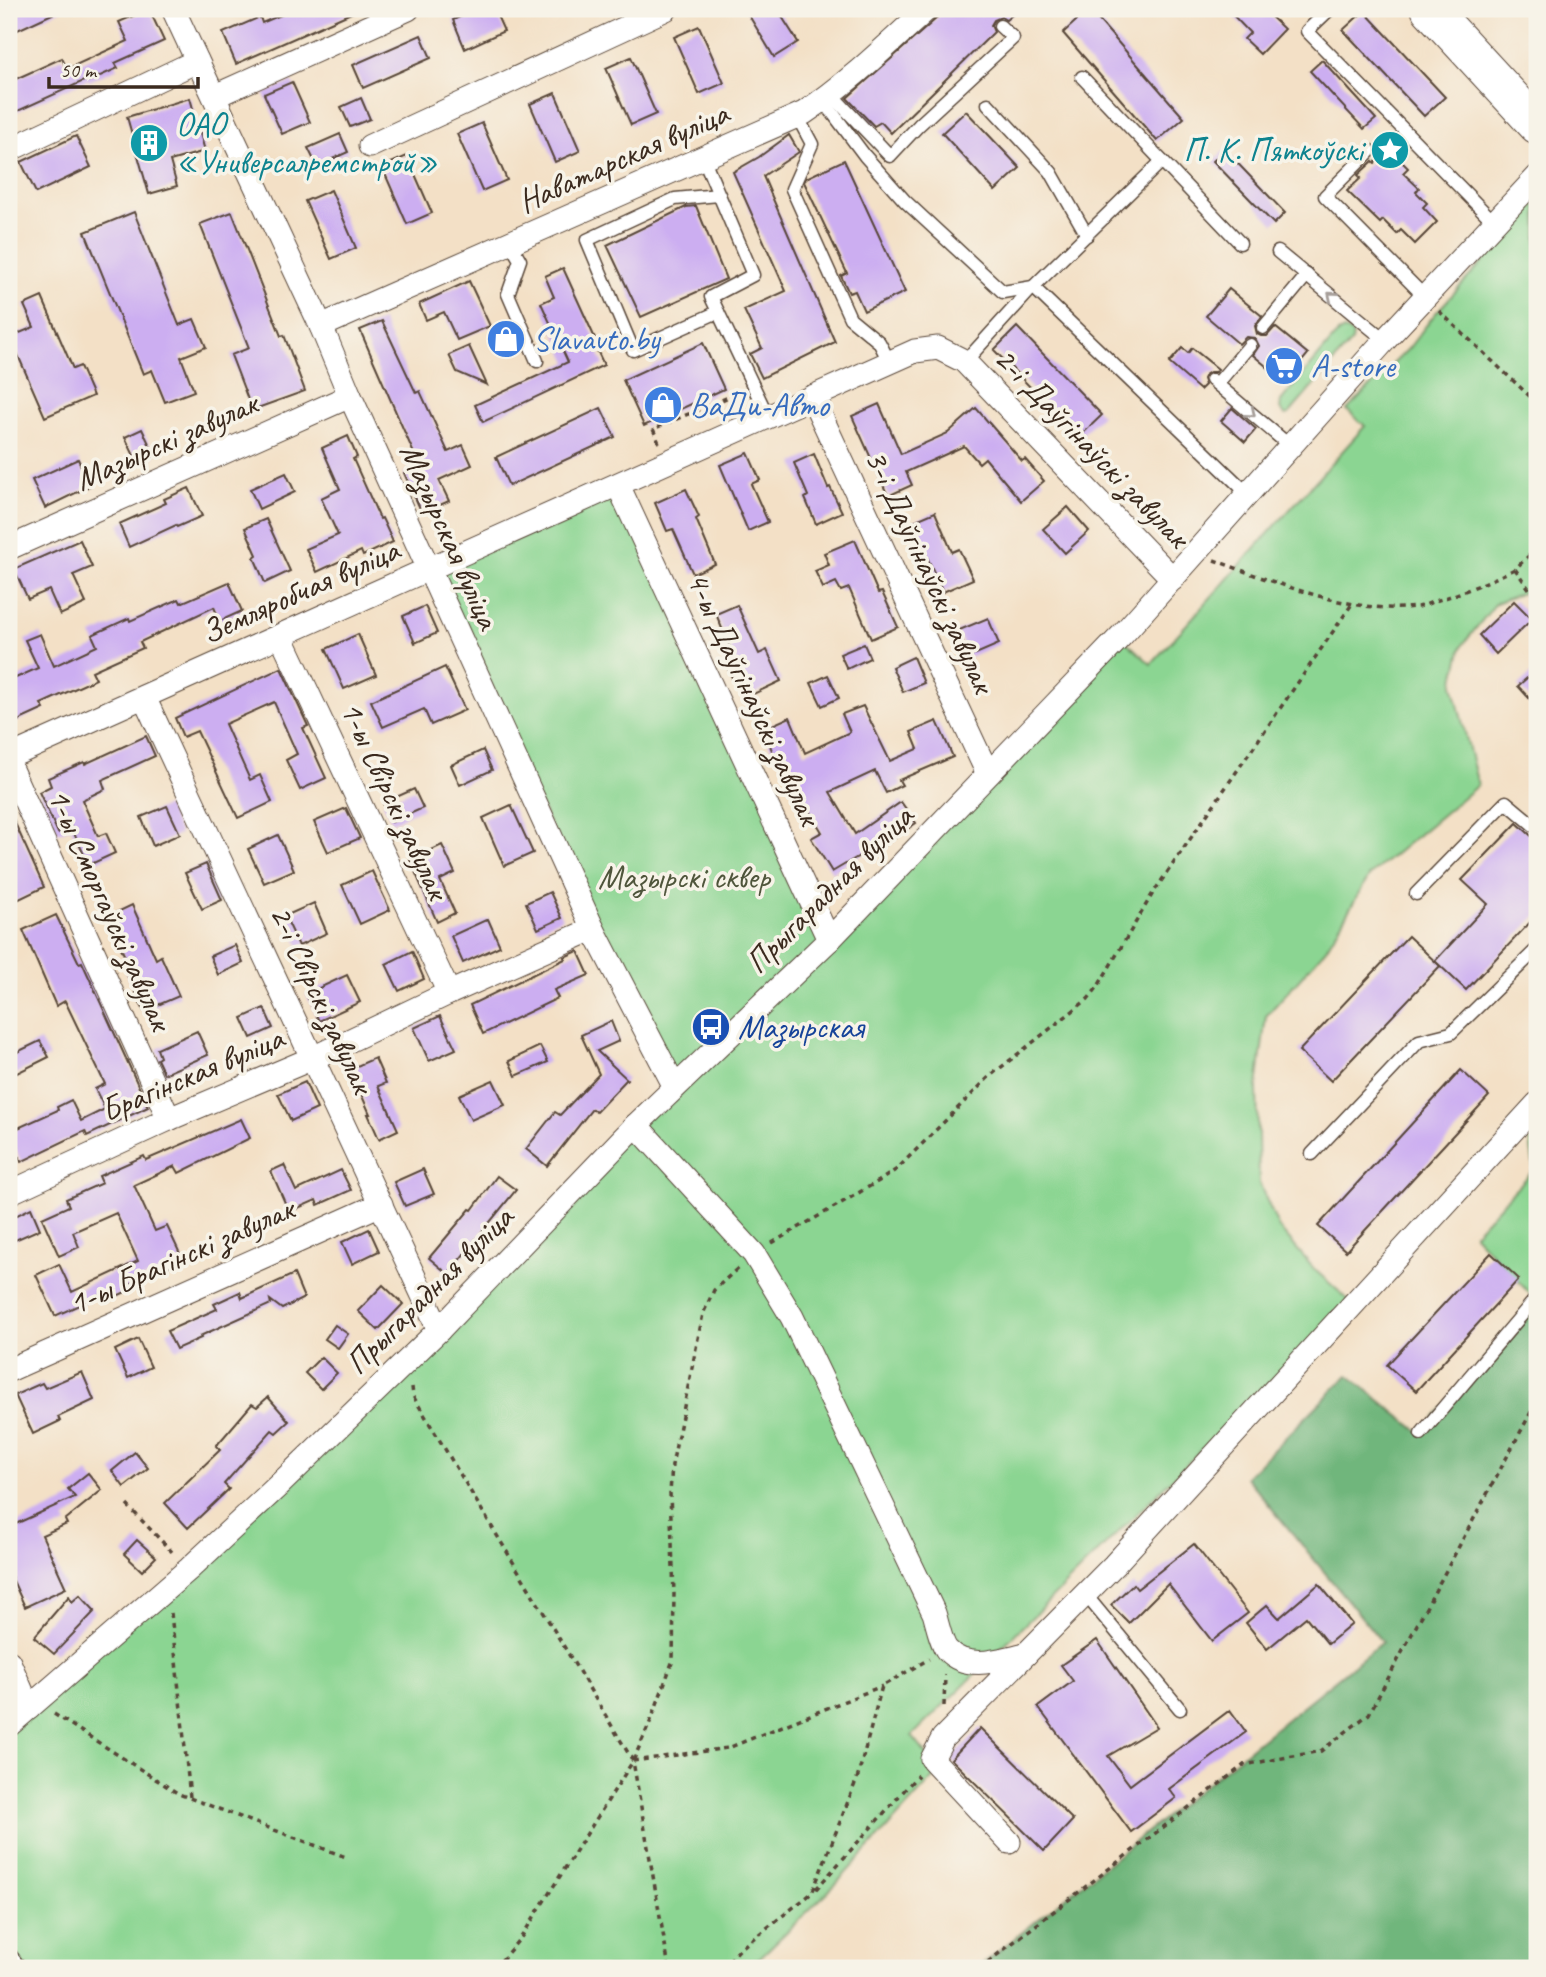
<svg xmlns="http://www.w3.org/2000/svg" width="1546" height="1977" viewBox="0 0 1546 1977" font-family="Caveat,sans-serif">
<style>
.green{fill:#8bd592;stroke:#638058;stroke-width:2}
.forest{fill:#70b67c;stroke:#56704d;stroke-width:2}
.building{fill:#ccaef1}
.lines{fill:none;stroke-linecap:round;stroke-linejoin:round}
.lane-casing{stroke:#574537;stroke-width:15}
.street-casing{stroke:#574537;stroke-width:25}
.primary-casing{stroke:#574537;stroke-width:39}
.path{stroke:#574537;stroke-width:3.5;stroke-dasharray:5 5;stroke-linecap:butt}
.lane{stroke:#fff;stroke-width:12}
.street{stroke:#fff;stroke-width:23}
.primary{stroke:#fff;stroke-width:37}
.oneway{stroke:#a79f9a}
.labels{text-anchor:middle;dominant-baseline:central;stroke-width:7;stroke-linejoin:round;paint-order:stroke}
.culture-label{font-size:33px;fill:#0d838f;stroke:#f7f3e8;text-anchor:start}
.street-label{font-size:33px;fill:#3b2a1e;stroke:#f7f3e8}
.shop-label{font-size:33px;fill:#366cbe;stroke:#f7f3e8;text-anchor:start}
.park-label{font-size:33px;fill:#4f553b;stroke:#f7f3e8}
.transit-label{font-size:33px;fill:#164399;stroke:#f7f3e8;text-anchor:start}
</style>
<rect width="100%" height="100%" fill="#f7f3e8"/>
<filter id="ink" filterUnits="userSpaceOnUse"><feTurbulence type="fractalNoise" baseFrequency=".0143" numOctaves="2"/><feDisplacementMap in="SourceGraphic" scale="14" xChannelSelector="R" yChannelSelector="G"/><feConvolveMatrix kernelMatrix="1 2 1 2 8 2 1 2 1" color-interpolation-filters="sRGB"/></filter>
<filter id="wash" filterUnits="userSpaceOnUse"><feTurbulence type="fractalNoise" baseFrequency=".00686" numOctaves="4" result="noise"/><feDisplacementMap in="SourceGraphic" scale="28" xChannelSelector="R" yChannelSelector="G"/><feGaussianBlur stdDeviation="1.57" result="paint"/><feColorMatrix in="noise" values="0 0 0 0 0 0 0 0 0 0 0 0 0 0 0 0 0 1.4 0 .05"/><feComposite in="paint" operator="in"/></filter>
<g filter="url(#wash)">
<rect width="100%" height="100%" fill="#f3e0c6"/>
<g class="green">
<polygon points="1537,202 1537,596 1532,589 1496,603 1462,646 1453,684 1478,785 1370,875 1326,949 1266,1016 1257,1087 1259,1183 1279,1228 1315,1270 1351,1302 912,1736 940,1771 835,1885 749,1968 9,1968 9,1727 190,1570 1122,638 1151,664 1365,426 1347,410 1408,349 1435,314"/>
<polygon points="1344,330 1350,332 1353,336 1352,341 1289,414 1285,415 1280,409 1281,401 1338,333"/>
<polygon points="618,485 829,940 675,1087 428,570"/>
<polygon points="1537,1104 1537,1297 1535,1299 1473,1234 1534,1170 1527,1114"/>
</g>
<polygon class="forest" points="1537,1297 1537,1968 978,1968 1382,1642 1246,1477 1348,1375 1421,1433"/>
<g id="blocks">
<g class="building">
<polygon points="9,9 63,9 9,34"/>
<polygon points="149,9 164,41 115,63 118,68 89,81 88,79 9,115 9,82 62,58 67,69 128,41 119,22"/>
<polygon points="295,9 360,9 236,64 223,33 260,17 262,23"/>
<polygon points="477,9 494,9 504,31 465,49 453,20"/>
<polygon points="745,9 777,9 798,42 774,57"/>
<polygon points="941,9 1019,9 1006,20 1001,17 994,20 991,25 994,32 891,133 881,122 874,126 847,98 936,19"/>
<polygon points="1089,9 1184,118 1157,141 1063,33"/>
<polygon points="1227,9 1263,9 1284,29 1260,54 1244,39 1250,33"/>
<polygon points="1364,11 1445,97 1424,116 1343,30"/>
<polygon points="699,26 724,83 699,94 674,37"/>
<polygon points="421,35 431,58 363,88 353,65"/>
<polygon points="631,57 656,114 631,125 606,68"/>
<polygon points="1322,60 1376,119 1364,129 1310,71"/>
<polygon points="292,82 310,122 282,134 264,94"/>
<polygon points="555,93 580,151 555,162 530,104"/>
<polygon points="190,98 205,151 170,161 177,186 149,194 127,117"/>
<polygon points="361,98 370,119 350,127 341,107"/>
<polygon points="966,111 1020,168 995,191 942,133"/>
<polygon points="482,123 507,180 482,191 457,134"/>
<polygon points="340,134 348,152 317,166 308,148"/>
<polygon points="789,135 799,152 763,176 835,342 762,378 750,354 762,348 744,310 786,291 733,172 759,157"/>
<polygon points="76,136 91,167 36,193 21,162"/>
<polygon points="1389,149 1408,168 1403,173 1419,188 1416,192 1427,203 1423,207 1437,222 1415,244 1401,230 1397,234 1383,220 1380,223 1347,191 1361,178 1358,175 1373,161 1375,163"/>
<polygon points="1225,150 1285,213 1274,224 1213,161"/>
<polygon points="407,156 432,213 407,224 382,167"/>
<polygon points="844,160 905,292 864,311 855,291 849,293 841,276 847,273 804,182 806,178"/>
<polygon points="331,190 356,248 331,259 305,201"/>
<polygon points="696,206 726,279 641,317 607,245 686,207"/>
<polygon points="134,212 179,325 194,319 206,347 181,357 194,391 165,402 152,370 143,374 85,232"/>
<polygon points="232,212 281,336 284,335 305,391 252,410 231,355 249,348 200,224"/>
<polygon points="563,268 599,347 596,348 604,365 483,422 475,405 568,362 541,303 554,297 545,276"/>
<polygon points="469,281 490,326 457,340 444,312 426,320 419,304"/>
<polygon points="1229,289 1262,316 1255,326 1257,334 1261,336 1267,336 1275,327 1308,354 1285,382 1253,355 1259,346 1255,338 1246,337 1239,344 1206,316"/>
<polygon points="42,297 73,369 80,366 93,396 45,417 10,337 34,327 24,305"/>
<polygon points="382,321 416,393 420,391 448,452 463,445 472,465 439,480 449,501 422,513 404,473 419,465 360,330"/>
<polygon points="1017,327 1102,415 1079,437 994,350"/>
<polygon points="703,343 724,389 644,426 623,380"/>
<polygon points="469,346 487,385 457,372 449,355"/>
<polygon points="1182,348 1188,353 1192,348 1218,369 1216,372 1210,372 1205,375 1203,379 1205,385 1200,390 1169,363"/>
<polygon points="879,404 901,454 948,433 976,408 1022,461 1025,459 1044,481 1021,501 985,458 979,463 964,446 906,472 912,485 888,496 852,416"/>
<polygon points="601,408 615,437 509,486 496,457"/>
<polygon points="1232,408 1256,429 1245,442 1221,421"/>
<polygon points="142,429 155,456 138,464 125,437"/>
<polygon points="348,436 357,457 353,459 380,519 382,518 393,542 363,556 361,551 317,572 306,549 338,535 321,498 340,489 322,448"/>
<polygon points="748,453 760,480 751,484 768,522 748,531 720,465"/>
<polygon points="814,454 828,488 830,487 842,512 816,524 805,498 808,496 794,463"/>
<polygon points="78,459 90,486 45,508 32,480"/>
<polygon points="286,473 295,492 259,509 250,489"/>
<polygon points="189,488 202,516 177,527 176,525 129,547 119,524 166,503 164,499"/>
<polygon points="686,489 699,517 696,519 715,564 693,574 673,529 667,531 655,503"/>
<polygon points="1068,507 1089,531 1065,553 1043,529"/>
<polygon points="935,512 952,552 959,549 973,579 943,592 921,544 917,546 907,524"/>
<polygon points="266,519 290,571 265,583 254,557 257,555 245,528"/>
<polygon points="80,540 92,567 73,575 86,603 60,615 49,590 28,599 14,569"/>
<polygon points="855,540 878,593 882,592 898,627 871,639 849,588 841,591 836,582 823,588 815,571 829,565 824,553"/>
<polygon points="229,582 242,611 220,621 214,607 140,642 143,648 92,671 96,679 41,704 44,709 9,725 9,681 38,668 25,640 40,634 54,666 97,646 92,635 129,618 130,621 179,599 181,603"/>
<polygon points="1514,601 1532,619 1496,654 1479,635"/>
<polygon points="737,605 759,654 767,650 781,681 747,697 740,680 734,682 724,660 733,655 716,614"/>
<polygon points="425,606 437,633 415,643 403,616"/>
<polygon points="988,618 999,644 969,657 957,631"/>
<polygon points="358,634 376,675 344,689 326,649"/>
<polygon points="864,644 870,658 847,669 840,654"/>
<polygon points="913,657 924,683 903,692 892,667"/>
<polygon points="445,667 465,710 431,725 424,709 383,727 371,701"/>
<polygon points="281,668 308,726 303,728 326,778 300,790 286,760 297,754 274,702 225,724 250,780 260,775 272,802 238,818 197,731 183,737 175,718"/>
<polygon points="1537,669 1537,707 1518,686"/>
<polygon points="828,675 839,698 822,706 811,683"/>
<polygon points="863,706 890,761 918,749 911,732 937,721 953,757 899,780 902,785 886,793 875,771 830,792 855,834 901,802 916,823 885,845 883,842 832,872 811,838 822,832 805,804 801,805 777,754 774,755 763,729 790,717 805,753 850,732 842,714"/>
<polygon points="146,736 155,756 102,780 105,789 82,800 98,836 106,833 115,853 89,865 71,827 58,833 39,792 51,786 48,778 84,762 85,764"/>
<polygon points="483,750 492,770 460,785 451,765"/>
<polygon points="414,789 423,808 392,822 383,803"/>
<polygon points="511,805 533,853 504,866 483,818"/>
<polygon points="167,806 180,834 153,846 141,817"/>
<polygon points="346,808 360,838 328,852 314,822"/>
<polygon points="9,810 44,887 9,904"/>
<polygon points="1517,823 1537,841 1537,915 1466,990 1435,961 1488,904 1462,880"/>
<polygon points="278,835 294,870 264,883 248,849"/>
<polygon points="442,845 455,873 440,880 455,913 437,922 410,860"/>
<polygon points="206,864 222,900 202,909 185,873"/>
<polygon points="372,871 390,910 360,924 342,885"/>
<polygon points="550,892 562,918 538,929 526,903"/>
<polygon points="314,903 327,933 299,946 285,916"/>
<polygon points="132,905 156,959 161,956 179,996 144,1011 126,972 131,970 107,917"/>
<polygon points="56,915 79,963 82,962 148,1107 87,1136 85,1131 21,1162 9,1132 58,1110 57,1107 71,1100 81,1121 105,1109 95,1089 105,1084 65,1001 56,1006 23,930"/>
<polygon points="488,919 500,946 463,963 451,936"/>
<polygon points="1408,936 1440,966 1331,1081 1299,1051"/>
<polygon points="235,945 243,963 218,975 210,956"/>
<polygon points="412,951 424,979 399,991 386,964"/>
<polygon points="578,951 589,975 554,990 558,998 483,1034 470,1005 565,959 564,957"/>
<polygon points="347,975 360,1002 319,1021 306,994"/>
<polygon points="264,1008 273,1028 251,1038 242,1018"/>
<polygon points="440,1016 456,1049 429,1061 414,1028"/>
<polygon points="611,1021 619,1041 597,1051 627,1079 596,1112 592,1109 547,1166 526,1149 555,1112 560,1115 599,1074 581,1035"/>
<polygon points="197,1031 208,1055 164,1074 157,1059 160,1057 157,1049"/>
<polygon points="40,1041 49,1057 9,1077 9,1056"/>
<polygon points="540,1046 548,1062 516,1076 509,1061"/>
<polygon points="375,1058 386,1083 378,1086 398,1130 379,1139 368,1114 370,1114 350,1069"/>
<polygon points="1461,1070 1489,1096 1346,1251 1318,1226"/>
<polygon points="493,1080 505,1105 471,1120 459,1095"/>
<polygon points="305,1082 317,1109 291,1121 278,1094"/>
<polygon points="241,1119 250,1138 179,1173 175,1166 134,1185 155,1231 167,1226 183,1260 128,1285 130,1290 104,1302 101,1295 55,1316 36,1275 59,1264 72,1292 138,1261 116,1213 73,1232 79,1247 59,1256 42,1218 69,1206 66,1199 102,1183 99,1176 144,1156 146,1160"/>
<polygon points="284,1165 296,1191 341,1170 351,1190 318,1205 316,1200 289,1212 271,1171"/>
<polygon points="423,1169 434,1194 405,1206 394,1182"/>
<polygon points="497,1176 516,1190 448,1274 429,1258 470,1209 472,1210"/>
<polygon points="31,1208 40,1229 13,1241 9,1232 9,1219"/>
<polygon points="369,1229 379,1251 352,1264 342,1242"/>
<polygon points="1491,1253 1519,1279 1416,1391 1387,1365"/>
<polygon points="294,1274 304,1298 282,1309 270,1300 271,1304 200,1336 201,1338 176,1349 167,1331 217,1309 214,1304 240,1292 242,1298"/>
<polygon points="383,1285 403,1304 378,1330 358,1311"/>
<polygon points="335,1325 348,1334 338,1348 325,1339"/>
<polygon points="138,1339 151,1367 128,1378 115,1350"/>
<polygon points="321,1357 337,1373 321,1389 305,1373"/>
<polygon points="82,1372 94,1400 58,1417 60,1421 33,1434 15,1395 42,1383 45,1388"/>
<polygon points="268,1397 289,1421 276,1433 272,1430 224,1484 229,1489 188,1528 165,1503 220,1450 216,1446 252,1404 257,1407"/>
<polygon points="135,1452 148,1468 124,1487 112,1471"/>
<polygon points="88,1473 102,1490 65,1520 67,1524 42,1535 66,1588 25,1607 9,1572 9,1527 75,1497 68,1489"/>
<polygon points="137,1540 156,1557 142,1571 124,1554"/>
<polygon points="1194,1544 1248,1613 1212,1641 1168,1584 1129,1623 1111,1605 1133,1584 1137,1589"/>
<polygon points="1319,1584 1352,1624 1328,1644 1306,1617 1267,1649 1246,1623 1267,1605 1279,1618"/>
<polygon points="80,1595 95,1611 54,1654 34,1637 69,1596 72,1602"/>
<polygon points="1097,1640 1157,1727 1108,1756 1130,1785 1230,1710 1246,1732 1169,1789 1176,1798 1131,1832 1038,1707 1073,1681 1061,1665"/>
<polygon points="980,1728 1073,1820 1044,1851 951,1759"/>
</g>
</g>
</g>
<g filter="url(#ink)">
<use href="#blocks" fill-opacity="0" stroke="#574537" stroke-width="2"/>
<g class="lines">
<g class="lane-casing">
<g id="lane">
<polyline points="1330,9 1307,31 1494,222"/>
<polyline points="1082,77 1240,243"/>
<polyline points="831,94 890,156 919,125 1013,38 1000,26"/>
<polyline points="823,100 865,156 905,201 1003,292 1033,287"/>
<polyline points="988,104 1051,172 1087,235"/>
<polyline points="797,116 812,144 792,189 850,318 879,342 890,363"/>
<polyline points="1370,151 1325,196 1425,297"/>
<polyline points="703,157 753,275 711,297 768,417"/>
<polyline points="510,243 520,260 508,294 537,361"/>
<polyline points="1278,252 1385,340"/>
<polyline points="1033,287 1248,494"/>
<polyline points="718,312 633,350 587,240 675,199 719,195"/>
<polyline points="1263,328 1307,275"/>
<polyline points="964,361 973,353 1033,287 1162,161"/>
<polyline points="1212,380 1290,446"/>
<polyline points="1217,384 1250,345"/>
<polyline points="1416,894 1506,802 1537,828"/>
<polyline points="1312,1154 1419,1041 1451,1033 1537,949"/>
<polyline points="1421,1434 1537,1297"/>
<polyline points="1085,1594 1180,1709"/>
<polyline points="9,1953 20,1968"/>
</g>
</g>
<g class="street-casing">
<g id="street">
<polyline points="173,9 321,326 350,396 593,929 675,1087"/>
<polyline points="215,96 408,9"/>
<polyline points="370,146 666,9"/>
<polyline points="9,150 197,61"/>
<path d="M 321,326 L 804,113 C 849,83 887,45 927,9"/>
<polyline points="812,397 988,774"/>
<polyline points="618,485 829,940"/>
<polyline points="9,548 350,396"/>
<polyline points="281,636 449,993"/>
<polyline points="144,697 439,1330"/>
<polyline points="9,757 915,351 938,348 964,361 1173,579"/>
<polyline points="9,765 169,1119"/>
<path d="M 636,1125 L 754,1254 L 792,1317 L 934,1613 C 937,1622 941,1643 947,1650 C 967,1672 1002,1659 1026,1654"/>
<polyline points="9,1193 169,1119 313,1058 449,993 593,929"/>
<polyline points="9,1370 381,1204"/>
<polyline points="9,1662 29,1708"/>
<polyline points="9,1725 189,1569 279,1485 439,1330 636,1125 829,940 1122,635 1385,340 1537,177"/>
<polyline points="1009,1842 932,1759 943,1738 1114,1565 1537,1104"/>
</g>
</g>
<g class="primary-casing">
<polyline id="primary" points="1430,9 1537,125"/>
</g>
<g class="path">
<polyline points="1439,311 1537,403"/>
<polyline points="659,443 653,429 738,393"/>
<polyline points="1537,548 1515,569 1537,600"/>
<path d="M 1214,560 C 1272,581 1353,615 1415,607 C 1422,607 1429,603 1435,601 C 1463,593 1489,581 1515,569"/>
<polyline points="772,1243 879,1181 897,1169 990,1076 1088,999 1097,988 1153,893 1352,604"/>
<polyline points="412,1387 413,1396 633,1761"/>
<polyline points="127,1505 175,1555"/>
<polyline points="171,1613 190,1797"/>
<polyline points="944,1706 945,1675"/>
<polyline points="54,1714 179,1794 346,1857"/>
<polyline points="816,1889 918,1775"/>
<polyline points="495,1968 522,1936 633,1761 652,1718 673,1660 674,1593 670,1493 672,1465 703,1314 714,1290 738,1268"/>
<polyline points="669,1968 633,1761 728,1748 882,1686"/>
<polyline points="722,1968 741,1948 812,1893 858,1776 882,1686 929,1659"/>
<polyline points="980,1968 1244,1765 1321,1751 1369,1714 1537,1401"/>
</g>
<use href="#lane" class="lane"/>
<use href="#street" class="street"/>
<use href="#primary" class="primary"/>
</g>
<defs><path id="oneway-chevron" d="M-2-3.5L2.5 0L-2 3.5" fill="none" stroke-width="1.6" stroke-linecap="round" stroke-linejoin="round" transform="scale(1.75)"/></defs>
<g class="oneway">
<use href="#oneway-chevron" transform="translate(1332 296) rotate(-140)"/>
<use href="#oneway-chevron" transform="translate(1251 413) rotate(40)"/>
</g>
</g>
<defs>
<g id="building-disc" transform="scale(2.0125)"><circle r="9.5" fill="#0f9aa8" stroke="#f7f3e8"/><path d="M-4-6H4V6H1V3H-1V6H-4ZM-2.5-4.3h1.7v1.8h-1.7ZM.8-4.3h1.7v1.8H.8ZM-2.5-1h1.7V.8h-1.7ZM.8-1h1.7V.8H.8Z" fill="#fff"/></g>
<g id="sight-disc" transform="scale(2.0125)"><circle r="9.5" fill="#0f9aa8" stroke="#f7f3e8"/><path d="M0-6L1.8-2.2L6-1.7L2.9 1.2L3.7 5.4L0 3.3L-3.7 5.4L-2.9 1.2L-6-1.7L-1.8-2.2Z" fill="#fff"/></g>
<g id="shop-disc" transform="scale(2.0125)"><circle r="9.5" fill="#3f7fe0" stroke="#f7f3e8"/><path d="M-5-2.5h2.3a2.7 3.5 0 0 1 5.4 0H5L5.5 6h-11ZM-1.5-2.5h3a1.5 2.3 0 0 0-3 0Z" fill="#fff"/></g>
<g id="supermarket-disc" transform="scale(2.0125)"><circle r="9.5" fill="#3f7fe0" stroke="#f7f3e8"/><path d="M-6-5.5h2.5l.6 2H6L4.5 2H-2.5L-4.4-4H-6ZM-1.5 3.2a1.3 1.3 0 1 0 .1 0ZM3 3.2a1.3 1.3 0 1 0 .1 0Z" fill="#fff"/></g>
<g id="bus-disc" transform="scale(2.0125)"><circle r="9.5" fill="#1a4fb4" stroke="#f7f3e8"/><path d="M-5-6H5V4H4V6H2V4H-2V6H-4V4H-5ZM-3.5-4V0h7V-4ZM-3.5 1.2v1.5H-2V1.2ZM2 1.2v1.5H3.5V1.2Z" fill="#fff"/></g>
</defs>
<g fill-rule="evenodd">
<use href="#building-disc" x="149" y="143"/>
<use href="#sight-disc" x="1390" y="150"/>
<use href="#shop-disc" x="506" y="339"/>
<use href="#supermarket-disc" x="1284" y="366"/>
<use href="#shop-disc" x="663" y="405"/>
<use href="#bus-disc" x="711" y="1027"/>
</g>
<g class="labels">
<g class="culture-label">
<text x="176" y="124">ОАО<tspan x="176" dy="38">«Универсалремстрой»</tspan></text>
<text x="1363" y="150" text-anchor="end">П. К. Пяткоўскі</text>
</g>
<g class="street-label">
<text transform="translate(623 157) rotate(-24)">Наватарская вуліца</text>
<text transform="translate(166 441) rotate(-24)">Мазырскі завулак</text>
<text transform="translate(1092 447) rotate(46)">2-і Даўгінаўскі завулак</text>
<text transform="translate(450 536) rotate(66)">Мазырская вуліца</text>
<text transform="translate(930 571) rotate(65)">3-і Даўгінаўскі завулак</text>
<text transform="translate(300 591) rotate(-24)">Земляробчая вуліца</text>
<text transform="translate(754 698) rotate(65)">4-ы Даўгінаўскі завулак</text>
<text transform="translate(395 800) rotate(65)">1-ы Свірскі завулак</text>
<text transform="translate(829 889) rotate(-45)">Прыгарадная вуліца</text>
<text transform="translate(110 909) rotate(66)">1-ы Сморгаўскі завулак</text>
<text transform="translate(322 999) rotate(65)">2-і Свірскі завулак</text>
<text transform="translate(192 1074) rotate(-23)">Брагінская вуліца</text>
<text transform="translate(181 1256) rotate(-24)">1-ы Брагінскі завулак</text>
<text transform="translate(429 1290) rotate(-45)">Прыгарадная вуліца</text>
</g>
<g class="shop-label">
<text x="533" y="339">Slavavto.by</text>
<text x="1311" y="366">А-store</text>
<text x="690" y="405">ВаДи-Авто</text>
</g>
<g class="park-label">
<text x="684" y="877">Мазырскі сквер</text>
</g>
<g class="transit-label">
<text x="738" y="1027">Мазырская</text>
</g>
</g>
<rect width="1546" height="1977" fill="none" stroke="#f7f3e8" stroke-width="35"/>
<path d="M49 77v10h149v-10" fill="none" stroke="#3b2a1e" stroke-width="3.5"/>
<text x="60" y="77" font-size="21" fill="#3b2a1e" stroke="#f7f3e8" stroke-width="5" paint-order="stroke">50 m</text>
</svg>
